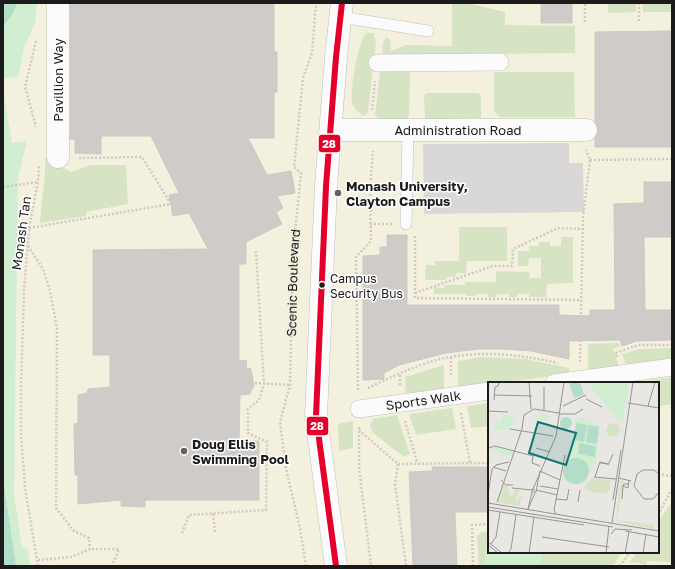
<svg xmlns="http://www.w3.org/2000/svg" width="675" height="569" viewBox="0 0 675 569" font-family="'Golos Text',sans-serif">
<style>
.education{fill:#f3f1de;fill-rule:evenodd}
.grass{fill:#d6e4c4}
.park{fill:#d2eed1}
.pitch{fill:#b3dcc9}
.parking{fill:#d9d8d7}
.building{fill:#cecbc8;stroke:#ccc8c5}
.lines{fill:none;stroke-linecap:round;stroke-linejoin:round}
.service-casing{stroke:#c0bfbe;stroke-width:12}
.pedestrian-casing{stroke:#c0bfbe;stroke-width:18}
.minor-casing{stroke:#c0bfbe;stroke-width:23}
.path{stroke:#d3c7c6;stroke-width:2.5;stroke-dasharray:2 2;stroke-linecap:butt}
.service{stroke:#fcfbfb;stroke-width:11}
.pedestrian{stroke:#fcfbfb;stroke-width:17}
.minor{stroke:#fcfbfb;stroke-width:22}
.bus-1-casing{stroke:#fff;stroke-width:9}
.bus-1{stroke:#e4002b;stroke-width:6}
.poi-dot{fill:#636261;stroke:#fff;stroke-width:1.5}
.bus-dot{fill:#1b1b1b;stroke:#fff;stroke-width:1.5}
.labels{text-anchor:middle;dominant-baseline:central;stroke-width:3;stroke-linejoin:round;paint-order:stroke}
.bus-label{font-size:12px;fill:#1b1b1b;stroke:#fff;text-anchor:start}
.street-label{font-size:13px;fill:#1b1b1b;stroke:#fff}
.poi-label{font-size:13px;font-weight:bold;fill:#1b1b1b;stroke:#fff;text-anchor:start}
.inset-road{fill:none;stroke:#979593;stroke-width:1}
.view{fill:#0f766e;fill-opacity:0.15;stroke:#0f766e;stroke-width:2}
.inset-edge{fill:none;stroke:#1b1b1b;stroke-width:2}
.line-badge{stroke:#fff;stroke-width:1.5}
.badge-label{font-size:11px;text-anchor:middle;font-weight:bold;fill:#fff}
</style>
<rect width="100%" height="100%" fill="#e9e7e3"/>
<path class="education" d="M 3,3 L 672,3 L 672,566 L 3,566 ZM 489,383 L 658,383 L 658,552 L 489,552 Z"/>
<g class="grass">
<polygon points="452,3 467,3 505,12 505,25 575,26 575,53 382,55 383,42 387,37 390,40 391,51 406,45 452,46"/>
<polygon points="608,3 636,3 636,12 608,13"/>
<rect x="643" y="3" width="29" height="9"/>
<path d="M 367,33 L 373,33 L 376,41 L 368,113 L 363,116 C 358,112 354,108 352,102 C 350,91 358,38 367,33 Z"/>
<polygon points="380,72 410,72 409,116 405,120 380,120 375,115"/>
<polygon points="494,72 574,72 575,117 500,117 494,111"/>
<polygon points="427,93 478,93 481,96 481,118 425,119 424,95"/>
<path d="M 45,158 L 71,172 L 91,165 L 126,165 L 128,204 L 86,212 L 86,216 L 40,223 C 41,201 46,180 45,158 Z"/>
<polygon points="459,227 507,227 507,261 467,261 466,273 456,273 456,277 447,277 446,280 425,280 426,265 435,265 435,261 459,261"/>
<polygon points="561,237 573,237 573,283 547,284 546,297 529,297 529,294 517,294 517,297 509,297 509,294 497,294 496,297 488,297 488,294 476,294 475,296 466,296 466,294 434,294 434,287 444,288 445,285 465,285 465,282 496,282 496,271 529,272 530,278 541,278 541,258 529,258 528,266 518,266 518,251 529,251 529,246 539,246 539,242 550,242 550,246 561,246"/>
<polygon points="618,343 620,346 613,349 619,366 588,372 588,344"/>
<polygon points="672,348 672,359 626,365 622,354 639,349"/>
<polygon points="481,357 526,359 569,368 569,374 458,388 458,361"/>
<polygon points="444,365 444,389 406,395 405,377"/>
<polygon points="672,377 672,404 658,406 658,383 633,383"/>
<polygon points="489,403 489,426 471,428 467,406"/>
<polygon points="452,408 456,429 416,435 409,414"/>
<polygon points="397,415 410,454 404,457 373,433 370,425 373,419"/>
<polygon points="353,421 353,448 339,451 338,425 341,423"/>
<polygon points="672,502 672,562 647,561 646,565 640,564 639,562 629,563 637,552 658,552 658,522"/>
<polygon points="489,531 489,544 485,551 485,566 479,566 477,536 481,532"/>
<polygon points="541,552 622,552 614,564 599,566 541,566"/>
</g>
<g class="park">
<polygon points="3,3 37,3 35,23 24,47 18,77 3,79"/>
<polygon points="3,88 12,143 27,141 18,177 14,496 22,547 27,547 31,566 3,566"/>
<polygon points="489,544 489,552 541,552 541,566 485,566 485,551"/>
</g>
<g class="pitch">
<polygon points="3,3 17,3 13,13 3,27"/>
<polygon points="3,479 16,566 3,566"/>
</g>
<polygon class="parking" points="569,143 569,163 583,163 584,212 424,214 423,144"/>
<g class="building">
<polygon points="70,3 274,3 274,52 277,52 277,92 274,92 274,138 248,138 267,175 291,171 295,193 277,196 283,208 276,212 282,224 246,242 246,264 239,264 239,360 247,361 246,368 251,369 254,387 252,388 250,394 240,395 239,441 259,441 259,500 145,500 145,507 121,506 121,500 78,504 78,475 75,475 74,424 78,423 78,395 87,393 88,389 110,387 110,355 93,355 93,250 208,249 189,213 173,216 169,195 179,193 151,136 101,136 101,154 75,153 75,139 70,139"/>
<rect x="541" y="3" width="31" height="20"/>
<polygon points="672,31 672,147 595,147 595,138 598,130 595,122 595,32"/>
<polygon points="644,182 672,182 672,237 644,237 645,310 672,310 672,340 637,341 622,346 620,340 569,341 569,359 531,351 502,349 478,349 446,353 399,365 384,373 384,379 363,380 363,256 380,255 380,247 387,247 387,235 407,235 407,305 559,305 559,315 590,316 590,310 615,310 614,204 644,203"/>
<polygon points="432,467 489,467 489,512 455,512 457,566 413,566 409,472 433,471"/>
</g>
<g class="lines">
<g class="service-casing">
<g id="service">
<polyline points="341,17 428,31"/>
<polyline points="406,224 408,131"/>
</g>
</g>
<g class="pedestrian-casing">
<g id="pedestrian">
<polyline points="377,63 500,62"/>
<polyline points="554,383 672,367"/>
<path id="s2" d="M 359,409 L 489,391"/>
</g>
</g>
<g class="minor-casing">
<g id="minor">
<polyline points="58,3 58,157"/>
<path id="s3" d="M 331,130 L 586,130"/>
<polyline points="336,566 316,416 326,186 336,57 342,3"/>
</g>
</g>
<g class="path">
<polyline points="639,3 639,22"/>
<polyline points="585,22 585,3"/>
<polyline points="36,41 25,87 36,127"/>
<polyline points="372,110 375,81"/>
<polyline points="590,160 672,159"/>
<polyline points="3,187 38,182"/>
<polyline points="370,224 392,224"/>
<polyline points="29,228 171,204 142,157 78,158"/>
<polyline points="415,236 415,298 581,300"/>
<polyline points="28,246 43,269 50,291 57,328 56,508 74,531 89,538 90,549"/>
<polyline points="415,293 493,266 512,266 513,249 558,228 582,229"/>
<polyline points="451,357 451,377"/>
<polyline points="617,357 616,353 638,345 672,345"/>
<polyline points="580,362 583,217 590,160 586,150"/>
<polyline points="255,383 290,385"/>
<polyline points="400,385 400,373"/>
<path d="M 368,388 C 396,375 427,359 458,356 C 492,351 525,356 558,363"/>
<polyline points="358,390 356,257 371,241 370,189 373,151"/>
<polyline points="461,413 470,463"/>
<polyline points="405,421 417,462"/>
<polyline points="359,427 359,467 371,566"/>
<polyline points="359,430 398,464 489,463"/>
<polyline points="398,464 395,484 406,566"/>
<polyline points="658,474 672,476"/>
<polyline points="213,514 215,533"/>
<polyline points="658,515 672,489"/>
<polyline points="182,533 189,515 266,510 267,442 248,433 248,409 259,400 264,384 256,251"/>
<polyline points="38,560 71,557 90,549 119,549 112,566"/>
<polyline points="38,566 25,488 21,435 21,386 24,291 29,228 38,182 39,166"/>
<path id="s1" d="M 306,566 L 300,528 L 286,469 L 280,422 L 290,385 L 293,251 L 301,173 L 294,167 L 303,78 L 312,53 L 316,3"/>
<polyline points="473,566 472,525 489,524"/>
<polyline points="620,566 630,552"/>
</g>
<use href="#service" class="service"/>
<use href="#pedestrian" class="pedestrian"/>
<use href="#minor" class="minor"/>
<g class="bus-1-casing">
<polyline id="bus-1" points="336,566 316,416 326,186 336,57 342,3"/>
</g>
<use href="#bus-1" class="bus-1"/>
</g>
<g class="poi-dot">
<circle cx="338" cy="193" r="4"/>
<circle cx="184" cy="451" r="4"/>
</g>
<circle class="bus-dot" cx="322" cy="285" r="3.5"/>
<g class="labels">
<g class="bus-label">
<text x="330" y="278">Campus<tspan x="330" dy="15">Security Bus</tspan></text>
</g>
<g class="street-label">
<text transform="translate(58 80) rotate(-90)">Pavillion Way</text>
<text stroke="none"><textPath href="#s3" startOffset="127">Administration Road</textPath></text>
<text transform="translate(21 233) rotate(-82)">Monash Tan</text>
<text stroke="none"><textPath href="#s1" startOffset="287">Scenic Boulevard</textPath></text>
<text stroke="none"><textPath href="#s2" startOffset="65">Sports Walk</textPath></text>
</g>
<g class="poi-label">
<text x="346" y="186">Monash University,<tspan x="346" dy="15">Clayton Campus</tspan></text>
<text x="192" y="444">Doug Ellis<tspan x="192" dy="15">Swimming Pool</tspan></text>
</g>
</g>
<g transform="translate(488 382)">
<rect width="171" height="171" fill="#e9e7e3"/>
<path d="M118 48a7 7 0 1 1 14 0a7 7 0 1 1-14 0ZM 104,96 L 122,98 L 122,107 L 118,112 L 103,110 L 96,105 ZM 132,98 L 136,99 L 129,138 L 166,143 L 166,147 L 128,139 ZM 15,102 L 19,104 L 19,108 L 21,107 L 21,112 L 24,114 L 27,107 L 32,108 L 27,117 L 31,117 L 31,114 L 34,114 L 31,124 L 8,120 Z" fill="#d6e4c4"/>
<path d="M 103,0 L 141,0 L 135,39 L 128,37 L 101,2 ZM 56,31 L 61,34 L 57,40 L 44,35 ZM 15,32 L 28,36 L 27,40 L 21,48 L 6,49 L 7,41 L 12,41 ZM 94,35 L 112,44 L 108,78 L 98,97 L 87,102 L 79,100 L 76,96 L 76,81 L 86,55 L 88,37 ZM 8,65 L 25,70 L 23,75 L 2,69 Z" fill="#d2eed1"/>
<path d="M 81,0 L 92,0 L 96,13 L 86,16 ZM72 41a6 6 0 1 1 12 0a6 6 0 1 1-12 0ZM 88,41 L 99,43 L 96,60 L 86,58 ZM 100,43 L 111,45 L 109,62 L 98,60 ZM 91,61 L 108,64 L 107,75 L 90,72 ZM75 89a13 13 0 1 1 26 0a13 13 0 1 1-26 0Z" fill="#b3dcc9"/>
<path class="inset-road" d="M 41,0 L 43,27M 6,13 L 44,14M 98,17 L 114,25M 6,18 L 7,5 L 10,4 L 11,0M 140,21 L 171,26M 75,24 L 98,13M 160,24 L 167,0M 56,28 L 56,5M 0,29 L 20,30M 71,32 L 87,32 L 95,27M 22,47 L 65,54M 0,66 L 7,64 L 45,74 L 44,81 L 52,84M 48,66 L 62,70M 120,83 L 125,72M 5,85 L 18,89M 52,89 L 72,98M 171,92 L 166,88 L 155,88 L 149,92 L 146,104 L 156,117 L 165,117 L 171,110M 106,95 L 128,97M 107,95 L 112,80 L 120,82 L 112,81M 131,96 L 143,99M 13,98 L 18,103 L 25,103M 141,102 L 136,102 L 135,104 L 140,106 L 141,98M 52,104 L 70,107M 24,106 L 44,108M 45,107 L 68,54 L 76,0M 47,108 L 44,107 L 44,110 L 48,110 L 52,89M 48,108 L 69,113M 0,112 L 4,87 L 8,83 L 21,80M 68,117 L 79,118 L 81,107M 134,117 L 135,104M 125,118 L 133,68M 9,120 L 34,47 L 36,33 L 46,27 L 71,31M 90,120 L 92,108M 0,121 L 171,149M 0,125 L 125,145M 40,127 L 47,111M 40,127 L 44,110M 0,128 L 96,143M 68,132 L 66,128 L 77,73M 124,141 L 145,0M 137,149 L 171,155M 123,152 L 127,147 L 144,148M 54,155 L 121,165M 0,160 L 14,171M 3,162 L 8,155 L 12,130M 0,163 L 10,171M 20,171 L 23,167 L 28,133M 41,171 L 46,135M 118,171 L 121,144M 137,171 L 141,150M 155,171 L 158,152"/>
<path class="view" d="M 50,40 L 88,51 L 78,83 L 41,71 Z"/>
<rect width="171" height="171" class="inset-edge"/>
</g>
<g class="line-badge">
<rect x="318" y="134" width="23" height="19" rx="4" fill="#e4002b"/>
<rect x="306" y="416" width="23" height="20" rx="4" fill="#e4002b"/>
</g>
<g class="badge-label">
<text x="329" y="148">28</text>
<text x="317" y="430">28</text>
</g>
<rect width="675" height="569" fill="none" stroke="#1b1b1b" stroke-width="8"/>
</svg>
